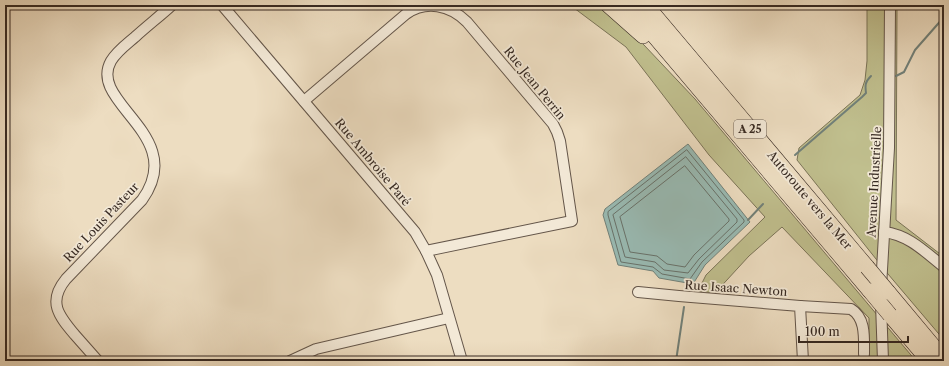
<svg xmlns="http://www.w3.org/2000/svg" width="949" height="366" viewBox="0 0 949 366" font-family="'Libre Caslon Text',serif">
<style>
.green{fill:#c0bf8e;stroke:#7b7458}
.water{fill:#99bbb4;stroke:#71817a}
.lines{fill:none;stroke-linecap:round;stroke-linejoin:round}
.shore{stroke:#68726b;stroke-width:1}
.stream{stroke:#71817a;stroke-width:2}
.minor-casing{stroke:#64564a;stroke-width:12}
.highway-casing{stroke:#362922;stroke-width:16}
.minor{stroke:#f3e9d7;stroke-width:10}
.highway{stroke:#edddc1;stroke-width:15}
.highway-bridge-casing{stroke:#362922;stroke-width:16;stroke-linecap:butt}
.highway-bridge{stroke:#edddc1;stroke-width:15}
.labels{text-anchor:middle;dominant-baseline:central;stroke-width:3.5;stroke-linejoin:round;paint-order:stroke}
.shield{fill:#f3e9d7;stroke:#6f6358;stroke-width:1}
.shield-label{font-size:11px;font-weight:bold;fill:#362922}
.street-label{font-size:12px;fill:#362922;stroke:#f3e9d7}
</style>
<rect width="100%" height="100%" fill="#edddc1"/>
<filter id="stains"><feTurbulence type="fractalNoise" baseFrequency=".005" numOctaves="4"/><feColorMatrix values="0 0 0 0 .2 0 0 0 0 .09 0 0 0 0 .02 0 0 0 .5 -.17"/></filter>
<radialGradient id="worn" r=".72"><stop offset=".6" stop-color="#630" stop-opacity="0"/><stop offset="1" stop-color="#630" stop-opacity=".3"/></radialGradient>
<g class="green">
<polygon points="570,5 620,5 614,17 644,45 695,99 916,361 869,361 869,318 782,227 749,256 715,293 698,291 706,275 765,217 709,155 626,47"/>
<polygon points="867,5 897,5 896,220 944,257 944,340 888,274 797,160 799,148 860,95 865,80 867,61"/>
</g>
<polygon class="water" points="688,144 750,222 705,265 693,284 659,278 653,271 618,265 603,215 605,209"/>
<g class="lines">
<g class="shore">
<polygon points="687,150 744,220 744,222 702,262 690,279 662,274 653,267 621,262 608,215 608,212"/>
<polygon points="686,157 737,219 737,222 699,259 688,273 664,270 655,262 625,257 613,215"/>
<polygon points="685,166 729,219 729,221 694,255 685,267 667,264 657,256 630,252 620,217"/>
</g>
<g class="stream">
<polyline points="896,76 904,72 915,50 944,17"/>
<path d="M 795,155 L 862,97 L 866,93 C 865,85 865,82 871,76"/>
<polyline points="748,220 763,204"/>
<polyline points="686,290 688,282"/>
<polyline points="676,361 684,307"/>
</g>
<g class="minor-casing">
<g id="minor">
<polyline points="222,5 415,232 426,251 437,275 462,361"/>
<path d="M 304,101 L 406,14 C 426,0 450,5 467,22 L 553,124 L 557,132 L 560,141 L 572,221 L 426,251"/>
<path d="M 884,232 C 909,235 925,252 944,267"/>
<polyline points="881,287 889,148 890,5"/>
<polyline points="638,292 679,296 800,306 803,361"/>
<polyline points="881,303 883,361"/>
<path d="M 800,306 L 851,309 C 866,318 864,338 864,354"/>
<path d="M 98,361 C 90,352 83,344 75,335 C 59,316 47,302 66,279 L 142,200 C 189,135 87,103 111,61 C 117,51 127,44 135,37 C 147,26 160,16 172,5"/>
<polyline points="290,361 316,349 449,318"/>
</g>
</g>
<g class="highway-casing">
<g id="highway">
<polyline points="608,5 643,36"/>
<polyline points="628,5 870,291"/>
<polyline points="646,5 867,267"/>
<polyline points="888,292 944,359"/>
<polyline points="890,315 929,361"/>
</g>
</g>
<use href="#minor" class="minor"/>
<use href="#highway" class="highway"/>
<g class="highway-bridge-casing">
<g id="highway-bridge">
<polyline points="867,267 888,292"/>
<polyline points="870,291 890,315"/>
</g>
</g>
<use href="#highway-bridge" class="highway-bridge"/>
</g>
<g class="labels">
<rect class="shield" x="734" y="120" width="32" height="18" rx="3"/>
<g class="shield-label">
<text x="750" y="129">A 25</text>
</g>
<g class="street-label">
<text transform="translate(535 83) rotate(51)">Rue Jean Perrin</text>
<text transform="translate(373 162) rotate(50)">Rue Ambroise Paré</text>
<text transform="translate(874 182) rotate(-87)">Avenue Industrielle</text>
<text transform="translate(810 200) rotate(50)">Autoroute vers la Mer</text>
<text transform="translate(101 222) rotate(-47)">Rue Louis Pasteur</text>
<text transform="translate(736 288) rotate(4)">Rue Isaac Newton</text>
</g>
</g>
<rect width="949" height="366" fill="none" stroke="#edddc1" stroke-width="20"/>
<rect x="6" y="6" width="937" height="354" fill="none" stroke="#362922" stroke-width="2"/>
<rect x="10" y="10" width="929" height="346" fill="none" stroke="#362922"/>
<path d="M799 336v6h109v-6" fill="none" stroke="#362922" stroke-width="2"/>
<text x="805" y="336" font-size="12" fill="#362922" stroke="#f3e9d7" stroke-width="3" paint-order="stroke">100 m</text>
<rect width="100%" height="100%" filter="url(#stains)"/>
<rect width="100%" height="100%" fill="url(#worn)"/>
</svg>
